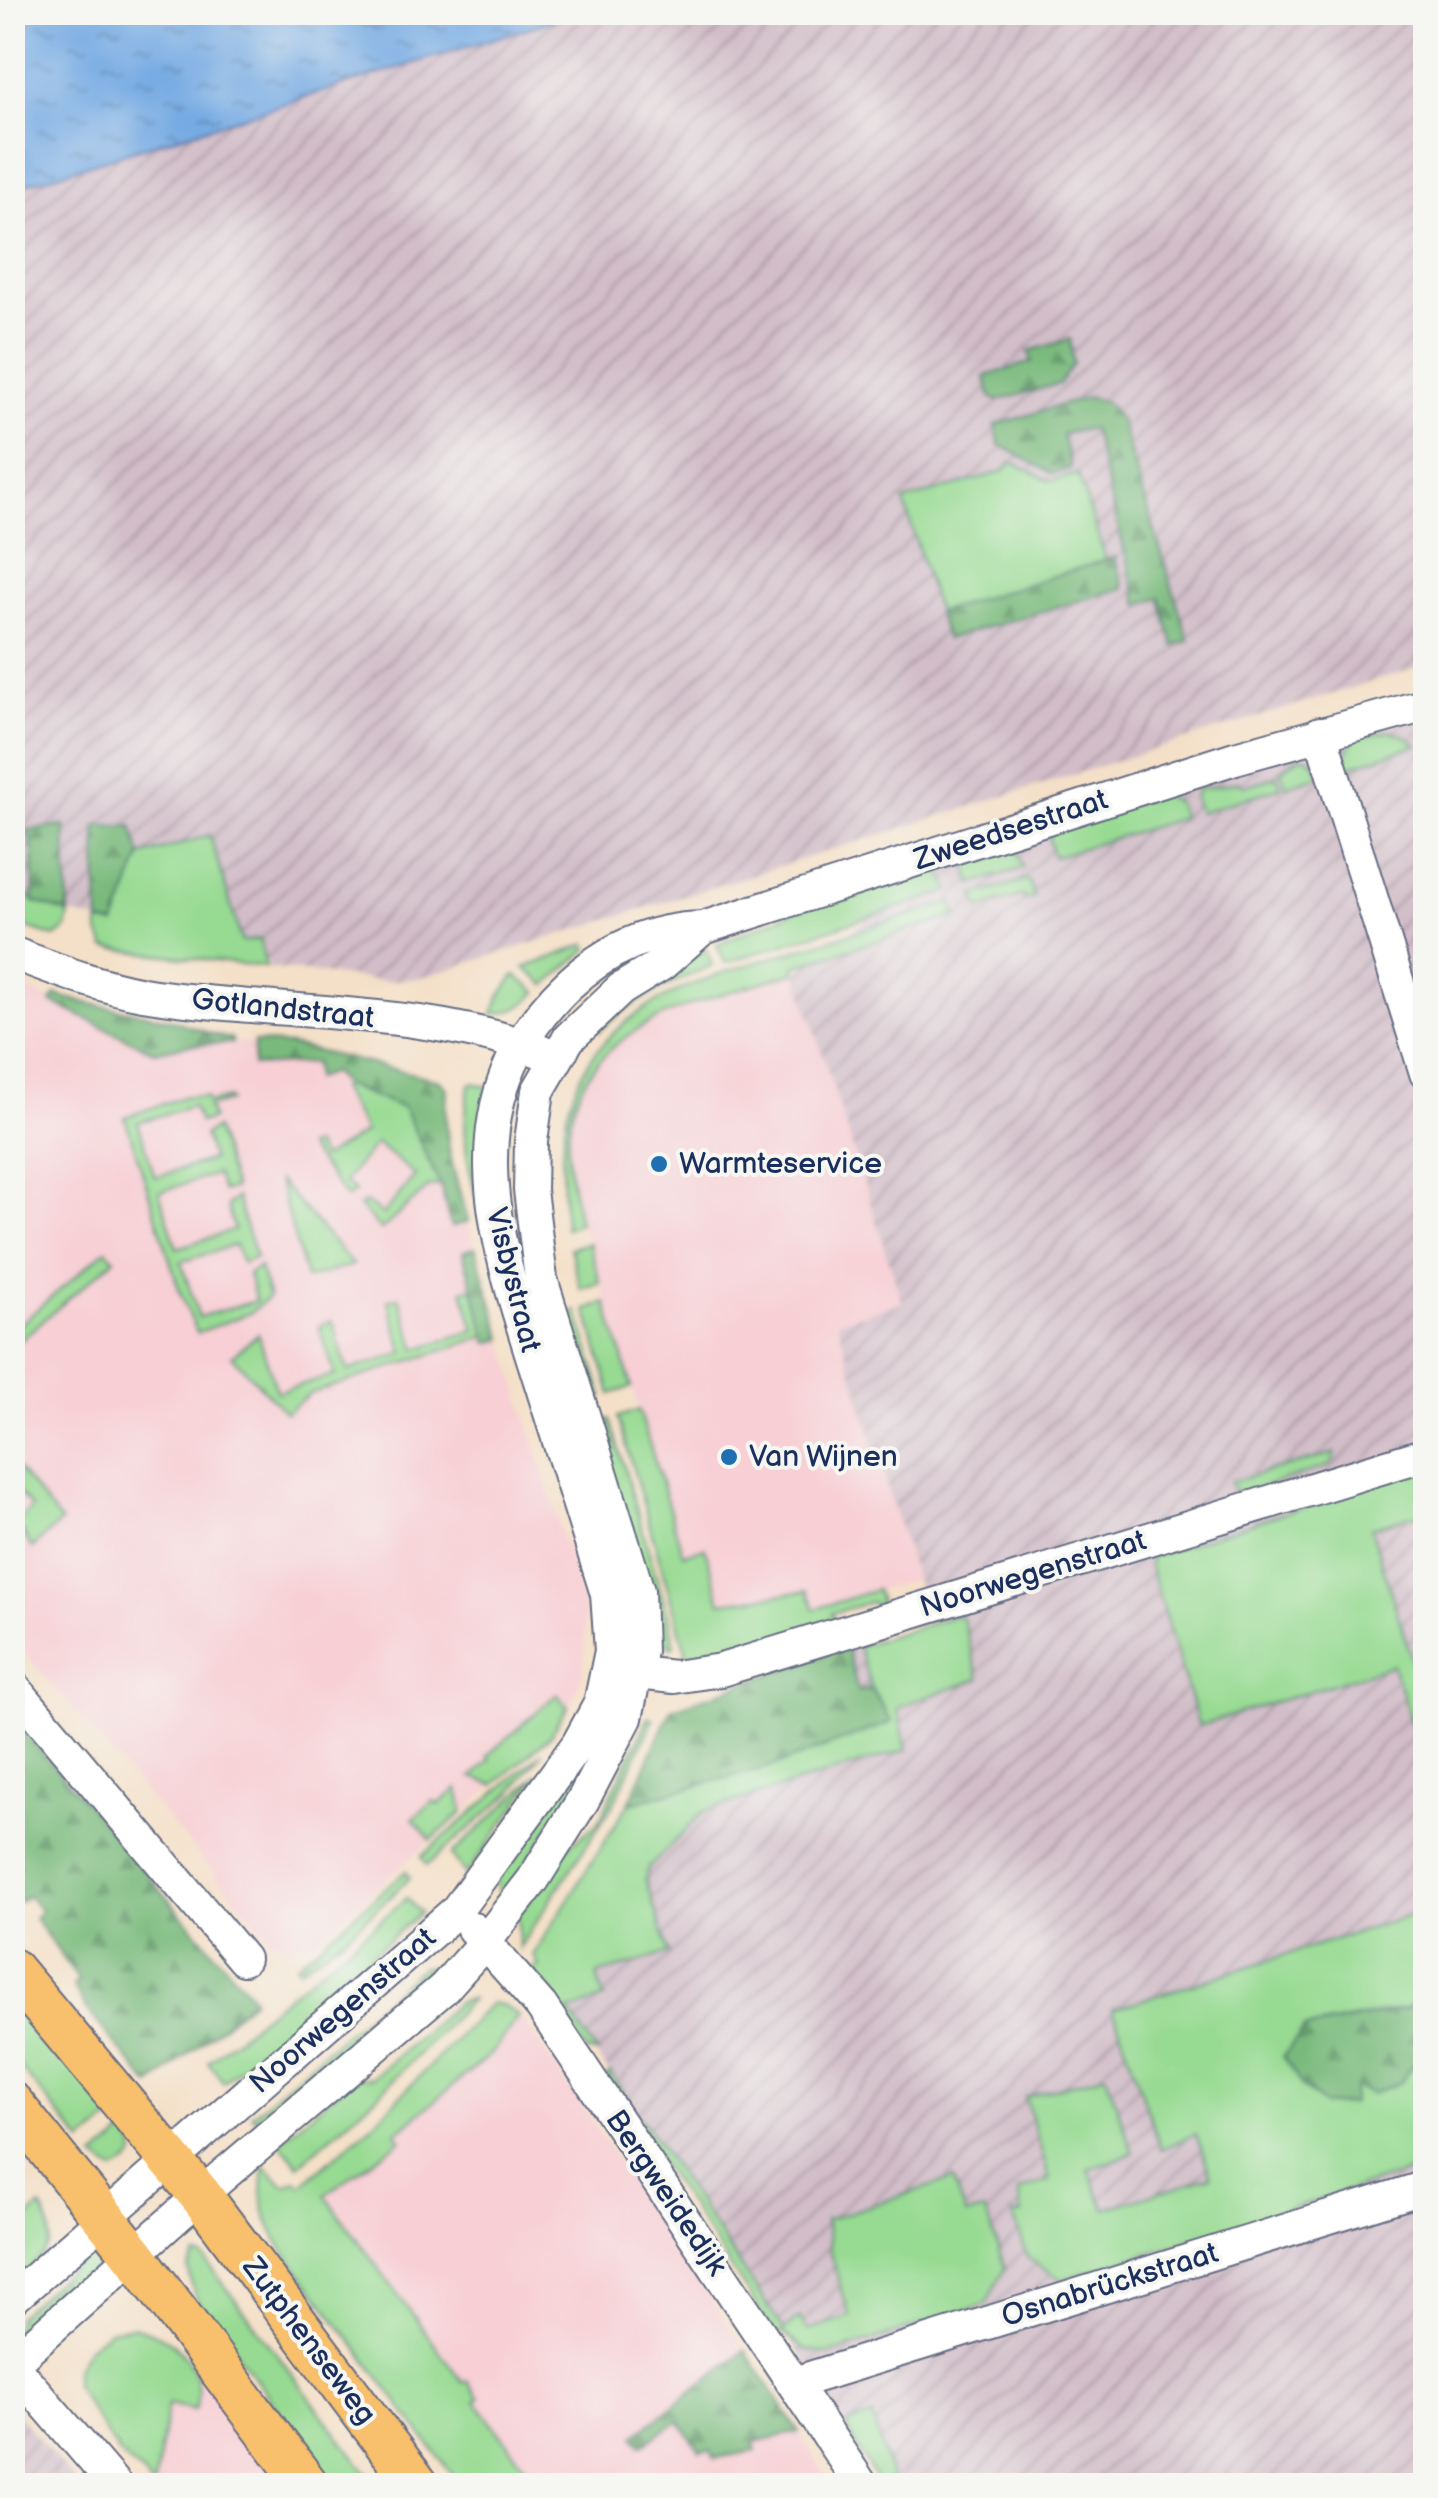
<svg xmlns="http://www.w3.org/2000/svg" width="1438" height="2498" viewBox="0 0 1438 2498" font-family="'Balsamiq Sans',sans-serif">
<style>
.built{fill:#f7cfd4}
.industrial{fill:url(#industrial-furrows)}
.green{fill:#97da92;stroke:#598478;stroke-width:2.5}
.forest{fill:url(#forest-firs);stroke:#4a746d;stroke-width:2.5}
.water{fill:url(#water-ripples);stroke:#486ca0;stroke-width:2.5}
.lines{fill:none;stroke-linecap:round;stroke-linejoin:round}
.minor-casing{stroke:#676d83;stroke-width:36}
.major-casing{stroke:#676d83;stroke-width:46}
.minor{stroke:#fff;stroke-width:32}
.major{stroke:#f8bf6c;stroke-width:42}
.poi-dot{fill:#1f6fb2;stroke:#f6f6f2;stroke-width:4}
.labels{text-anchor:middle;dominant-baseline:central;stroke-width:8;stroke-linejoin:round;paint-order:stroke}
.street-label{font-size:30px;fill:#1b2f5e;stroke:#f6f6f2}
.poi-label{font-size:30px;fill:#1b2f5e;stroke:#f6f6f2;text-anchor:start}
</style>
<defs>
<pattern id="industrial-furrows" width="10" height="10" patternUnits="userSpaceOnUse" patternTransform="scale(2.5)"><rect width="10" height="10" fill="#d2bdc8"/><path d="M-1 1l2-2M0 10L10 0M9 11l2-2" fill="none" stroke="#aa9aa6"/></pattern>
<pattern id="forest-firs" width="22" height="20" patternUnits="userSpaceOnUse" patternTransform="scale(2.5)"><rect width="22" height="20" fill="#79ba7c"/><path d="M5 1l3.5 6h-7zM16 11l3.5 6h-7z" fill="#629869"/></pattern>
<pattern id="water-ripples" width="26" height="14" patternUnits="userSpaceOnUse" patternTransform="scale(2.5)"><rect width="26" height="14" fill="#76aae3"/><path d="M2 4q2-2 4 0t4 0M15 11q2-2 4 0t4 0" fill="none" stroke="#608bbb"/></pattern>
</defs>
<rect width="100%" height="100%" fill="#f6f6f2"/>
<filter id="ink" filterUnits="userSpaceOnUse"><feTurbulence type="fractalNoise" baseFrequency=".01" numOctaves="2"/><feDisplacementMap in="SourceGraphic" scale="20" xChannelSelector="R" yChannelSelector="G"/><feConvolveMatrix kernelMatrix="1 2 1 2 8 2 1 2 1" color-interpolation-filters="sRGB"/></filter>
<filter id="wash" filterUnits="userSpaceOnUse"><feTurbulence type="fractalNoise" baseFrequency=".0048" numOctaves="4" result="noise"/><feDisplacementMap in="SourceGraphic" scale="40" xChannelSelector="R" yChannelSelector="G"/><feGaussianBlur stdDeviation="2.25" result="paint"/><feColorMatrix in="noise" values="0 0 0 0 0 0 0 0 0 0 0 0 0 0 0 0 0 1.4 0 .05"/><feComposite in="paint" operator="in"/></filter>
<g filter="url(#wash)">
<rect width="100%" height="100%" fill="#f4e0c8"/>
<g class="built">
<polygon points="796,972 902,1303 837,1323 918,1579 814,1609 731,1623 683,1555 589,1243 579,1223 568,1138 573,1108 588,1078 599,1059 619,1040 652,1018"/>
<polygon points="12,977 30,985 29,990 155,1052 187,1045 254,1042 290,1045 440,1080 447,1089 444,1118 447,1152 585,1612 583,1673 571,1704 549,1737 315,1941 291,1944 271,1939 13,1640"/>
<polygon points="491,2003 504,2006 525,2022 799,2432 831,2485 529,2485 300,2186 373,2124"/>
<polygon points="202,2369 285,2486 154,2486 168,2404 200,2390 194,2371"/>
</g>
<g class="industrial">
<polygon points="576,13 1425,13 1425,665 420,978 384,981 270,968 259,940 242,943 115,925 69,913 13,891 12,188"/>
<polygon points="1425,713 1425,2485 879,2485 784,2330 568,2012 531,1969 539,1966 533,1955 629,1803 671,1709 846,1647 929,1623 837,1322 902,1302 796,972 946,860"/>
<polygon points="13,2409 78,2485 13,2485"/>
</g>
<g class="green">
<polygon points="1012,462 1051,481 1078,474 1106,560 937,612 904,501 1002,472"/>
<polygon points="1391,731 1406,736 1418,745 1344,768 1344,758 1355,737"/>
<polygon points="1301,756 1312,760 1322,775 1286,786 1281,771"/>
<polygon points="1277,776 1281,787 1199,813 1194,798 1197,789 1239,782 1245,786"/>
<polygon points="1162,794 1177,803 1182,818 1053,857 1048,835 1051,828"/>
<polygon points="210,835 242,942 260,939 266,967 105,948 99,933 99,922 115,924 141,856"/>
<polygon points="1014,844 1023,868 972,884 967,868 971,859"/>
<polygon points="936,869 943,875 950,891 725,963 717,944 825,898"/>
<polygon points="1028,879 1034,897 1025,900 1023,895 979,909 975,895"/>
<polygon points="12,891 69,913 66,929 55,937 13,923"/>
<path d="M 952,902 L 957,916 L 795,966 L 796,972 C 706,1001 574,1021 568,1140 C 567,1168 574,1196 579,1223 L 565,1228 C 562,1180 557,1129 577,1084 C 616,996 723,973 806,947 C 855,932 903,917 952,902 Z"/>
<polygon points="587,944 588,949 546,985 525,968"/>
<path d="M 707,949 L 712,966 C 670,982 634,1001 599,1031 L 605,1008 Z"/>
<path d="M 515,975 L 537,992 C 525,1006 512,1013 493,1014 L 499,998 Z"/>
<path d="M 474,1083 L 488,1087 L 482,1217 C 468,1167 459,1136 470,1084 Z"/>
<polygon points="344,1085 404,1108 440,1185 429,1187 381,1230 359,1206 366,1202 383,1215 415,1175 376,1143 344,1182 355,1192 347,1198 306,1147 314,1145 322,1158 365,1132 340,1088"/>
<polygon points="186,1096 206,1097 208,1103 228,1098 230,1101 208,1107 212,1119 199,1123 193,1106 138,1122 155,1177 212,1160 204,1135 215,1128 234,1188 223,1192 216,1174 159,1192 177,1248 234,1230 227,1206 236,1197 256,1258 242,1263 235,1245 181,1262 199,1317 256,1301 248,1274 259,1267 269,1297 250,1313 197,1333 180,1292 125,1117"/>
<polygon points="278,1180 353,1265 306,1279"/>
<polygon points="589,1243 600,1283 581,1289 570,1248"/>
<polygon points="106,1250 115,1259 13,1346 13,1330"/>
<polygon points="472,1287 487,1336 309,1394 286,1413 232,1356 258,1334 277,1392 335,1375 319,1326 332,1321 348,1371 404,1353 388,1300 399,1297 417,1349 475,1330 463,1290"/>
<polygon points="606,1303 632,1387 611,1394 586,1310"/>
<polygon points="577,1311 603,1397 591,1401 563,1316"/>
<polygon points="639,1410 683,1554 705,1548 721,1602 807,1591 815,1609 876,1590 880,1601 875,1608 872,1602 832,1613 834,1621 712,1658 699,1658 687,1654 618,1417"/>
<polygon points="610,1419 670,1623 674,1646 671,1647 659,1635 650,1617 595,1425"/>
<polygon points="1335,1453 1334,1460 1329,1466 1238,1495 1230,1482"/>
<polygon points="12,1462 61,1522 32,1548 16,1522 32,1508 13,1487"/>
<polygon points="1425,1467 1425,1512 1371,1528 1425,1702 1425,1768 1393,1665 1199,1726 1149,1564 1151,1556"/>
<polygon points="957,1615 962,1618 979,1679 897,1707 907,1750 704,1811 648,1869 645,1879 669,1953 597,1975 604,1999 569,2011 597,2053 587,2052 531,1969 539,1966 533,1955 629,1803 776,1765 891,1722 871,1688 858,1646"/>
<polygon points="557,1694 568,1707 549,1737 494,1785 472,1777 490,1760 487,1756"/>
<polygon points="649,1717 653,1720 614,1803 519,1948 518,1914 561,1852 598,1823"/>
<polygon points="615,1725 506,1895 498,1890 495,1880 584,1757"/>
<polygon points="542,1753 511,1793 427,1865 421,1857"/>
<polygon points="539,1774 466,1875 451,1855"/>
<polygon points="458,1788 463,1812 431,1840 413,1819 434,1801 438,1805"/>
<polygon points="406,1871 410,1878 345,1937 299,1969 296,1965"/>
<path d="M 407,1898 L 420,1913 L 224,2082 L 208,2062 C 273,2006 341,1954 407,1898 Z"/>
<polygon points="1425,1911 1425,1991 1409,2008 1304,2028 1355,2086 1400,2082 1413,2065 1425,2063 1425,2167 1062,2280 1028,2258 1013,2216 1022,2214 1018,2191 1050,2180 1025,2097 1106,2074 1133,2153 1089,2170 1105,2209 1211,2176 1196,2134 1161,2149 1113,2009"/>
<polygon points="422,1967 430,1968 437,1980 261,2123 252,2115"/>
<polygon points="12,1989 114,2117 83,2143 13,2059"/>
<polygon points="472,1998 379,2094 299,2165 279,2142 354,2076 372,2078 457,2003"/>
<path d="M 491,2003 L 504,2006 L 518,2016 L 491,2054 L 396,2133 L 401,2140 L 325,2195 L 463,2383 L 467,2381 L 479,2398 L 476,2401 L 539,2485 L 460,2485 L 284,2251 C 264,2218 259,2204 264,2166 L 285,2186 L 296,2181 L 301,2186 L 373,2124 Z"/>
<polygon points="610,2073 784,2330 799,2317 808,2330 850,2316 830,2253 825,2220 953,2179 966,2215 985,2211 1005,2268 986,2304 830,2354 803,2349 782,2332 777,2336 604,2079"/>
<polygon points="125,2133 134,2144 135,2155 129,2163 114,2171 95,2158"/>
<path d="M 41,2207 C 64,2245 42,2259 12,2281 L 12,2231 Z"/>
<polygon points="87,2255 94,2256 101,2265 25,2336 14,2333 18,2316"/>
<polygon points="196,2256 203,2257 376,2485 333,2485 195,2296 188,2269"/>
<path d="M 132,2326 C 174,2336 207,2364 195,2410 L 168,2404 L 154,2485 L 150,2485 L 145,2476 L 120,2455 L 75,2386 L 75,2370 L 88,2347 L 110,2330 Z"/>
<polygon points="872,2417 892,2479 878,2483 849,2433 848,2424"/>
</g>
<g class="forest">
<polygon points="1070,339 1073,364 1059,384 997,401 991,397 985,376 1032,362 1029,351"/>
<polygon points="1088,397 1107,403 1120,420 1189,641 1174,646 1160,598 1139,605 1092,428 1062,434 1071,468 1053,474 1000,445 995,425"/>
<polygon points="1115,557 1124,588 946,639 937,612"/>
<polygon points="65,826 69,913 34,902 33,854 28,830"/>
<polygon points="96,826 132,826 141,856 115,925 99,922"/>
<path d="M 56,995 C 94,1007 127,1009 164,1018 C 188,1023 208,1036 232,1039 L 232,1043 L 187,1045 L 155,1052 L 51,1002 Z"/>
<path d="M 254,1042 L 290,1045 L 440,1080 L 447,1089 C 442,1139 454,1174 468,1221 L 451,1227 L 440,1185 L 404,1108 L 342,1084 L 332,1072 L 315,1079 L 314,1063 L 253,1066 Z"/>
<polygon points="475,1247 503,1339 488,1343 463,1252"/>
<polygon points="846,1647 858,1691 871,1688 892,1722 777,1765 629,1803 671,1709"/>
<polygon points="12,1718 252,1996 253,1999 150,2086 85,2007 73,1986 78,1981 75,1974 34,1918 41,1911 28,1896 19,1902 16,1899 13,1901"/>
<polygon points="1425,1991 1425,2063 1413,2065 1401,2082 1372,2094 1355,2087 1352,2104 1324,2105 1302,2086 1283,2057 1304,2029 1408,2008"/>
<polygon points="745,2350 799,2432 754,2442 756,2451 715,2458 711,2450 700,2451 679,2421 642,2445 635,2436"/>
</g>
<polygon class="water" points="13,12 576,12 576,13 13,188"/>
</g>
<g filter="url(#ink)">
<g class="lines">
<g class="minor-casing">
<g id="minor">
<polyline points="1320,733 1426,1073"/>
<path d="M 12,953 C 55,969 98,986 143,994 C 270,1015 423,1006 542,1052"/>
<polyline points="618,1671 674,1677 721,1670 1426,1454"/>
<polyline points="12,1685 243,1959"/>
<polyline points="473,1929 541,2006 862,2486"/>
<path d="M 12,2299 L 456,1911 L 578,1744 L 600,1704 L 611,1651 L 607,1594 C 585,1524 563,1454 541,1384 C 497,1245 444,1105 567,986 C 605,950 651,929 703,928 L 1235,758 L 1426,705"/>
<polyline points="12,2363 220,2178 444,1988 484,1943 533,1880 583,1800 626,1718 640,1651 638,1591 541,1279 530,1190 531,1141 538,1091 569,1038 621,989 662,964 703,928"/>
<polyline points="12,2365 116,2486"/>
<polyline points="794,2383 1426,2187"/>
</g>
</g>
<g class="major-casing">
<g id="major">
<polyline points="12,1970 201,2196 418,2486"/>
<polyline points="12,2104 135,2256 308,2486"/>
</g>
</g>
<use href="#minor" class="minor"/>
<use href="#major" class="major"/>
</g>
</g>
<g class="poi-dot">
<circle cx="659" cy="1164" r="10"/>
<circle cx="729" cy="1457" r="10"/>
</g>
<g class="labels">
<g class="street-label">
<text transform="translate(1011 830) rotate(-18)">Zweedsestraat</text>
<text transform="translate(283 1009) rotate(6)">Gotlandstraat</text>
<text transform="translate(513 1280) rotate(76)">Visbystraat</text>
<text transform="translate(1033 1574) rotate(-17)">Noorwegenstraat</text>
<text transform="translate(343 2011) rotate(-41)">Noorwegenstraat</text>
<text transform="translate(666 2193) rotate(56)">Bergweidedijk</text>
<text transform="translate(1110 2285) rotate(-17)">Osnabrückstraat</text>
<text transform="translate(309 2341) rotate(53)">Zutphenseweg</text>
</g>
<g class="poi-label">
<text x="679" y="1164">Warmteservice</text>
<text x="749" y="1457">Van Wijnen</text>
</g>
</g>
<rect width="1438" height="2498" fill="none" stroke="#f6f6f2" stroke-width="50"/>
</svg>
